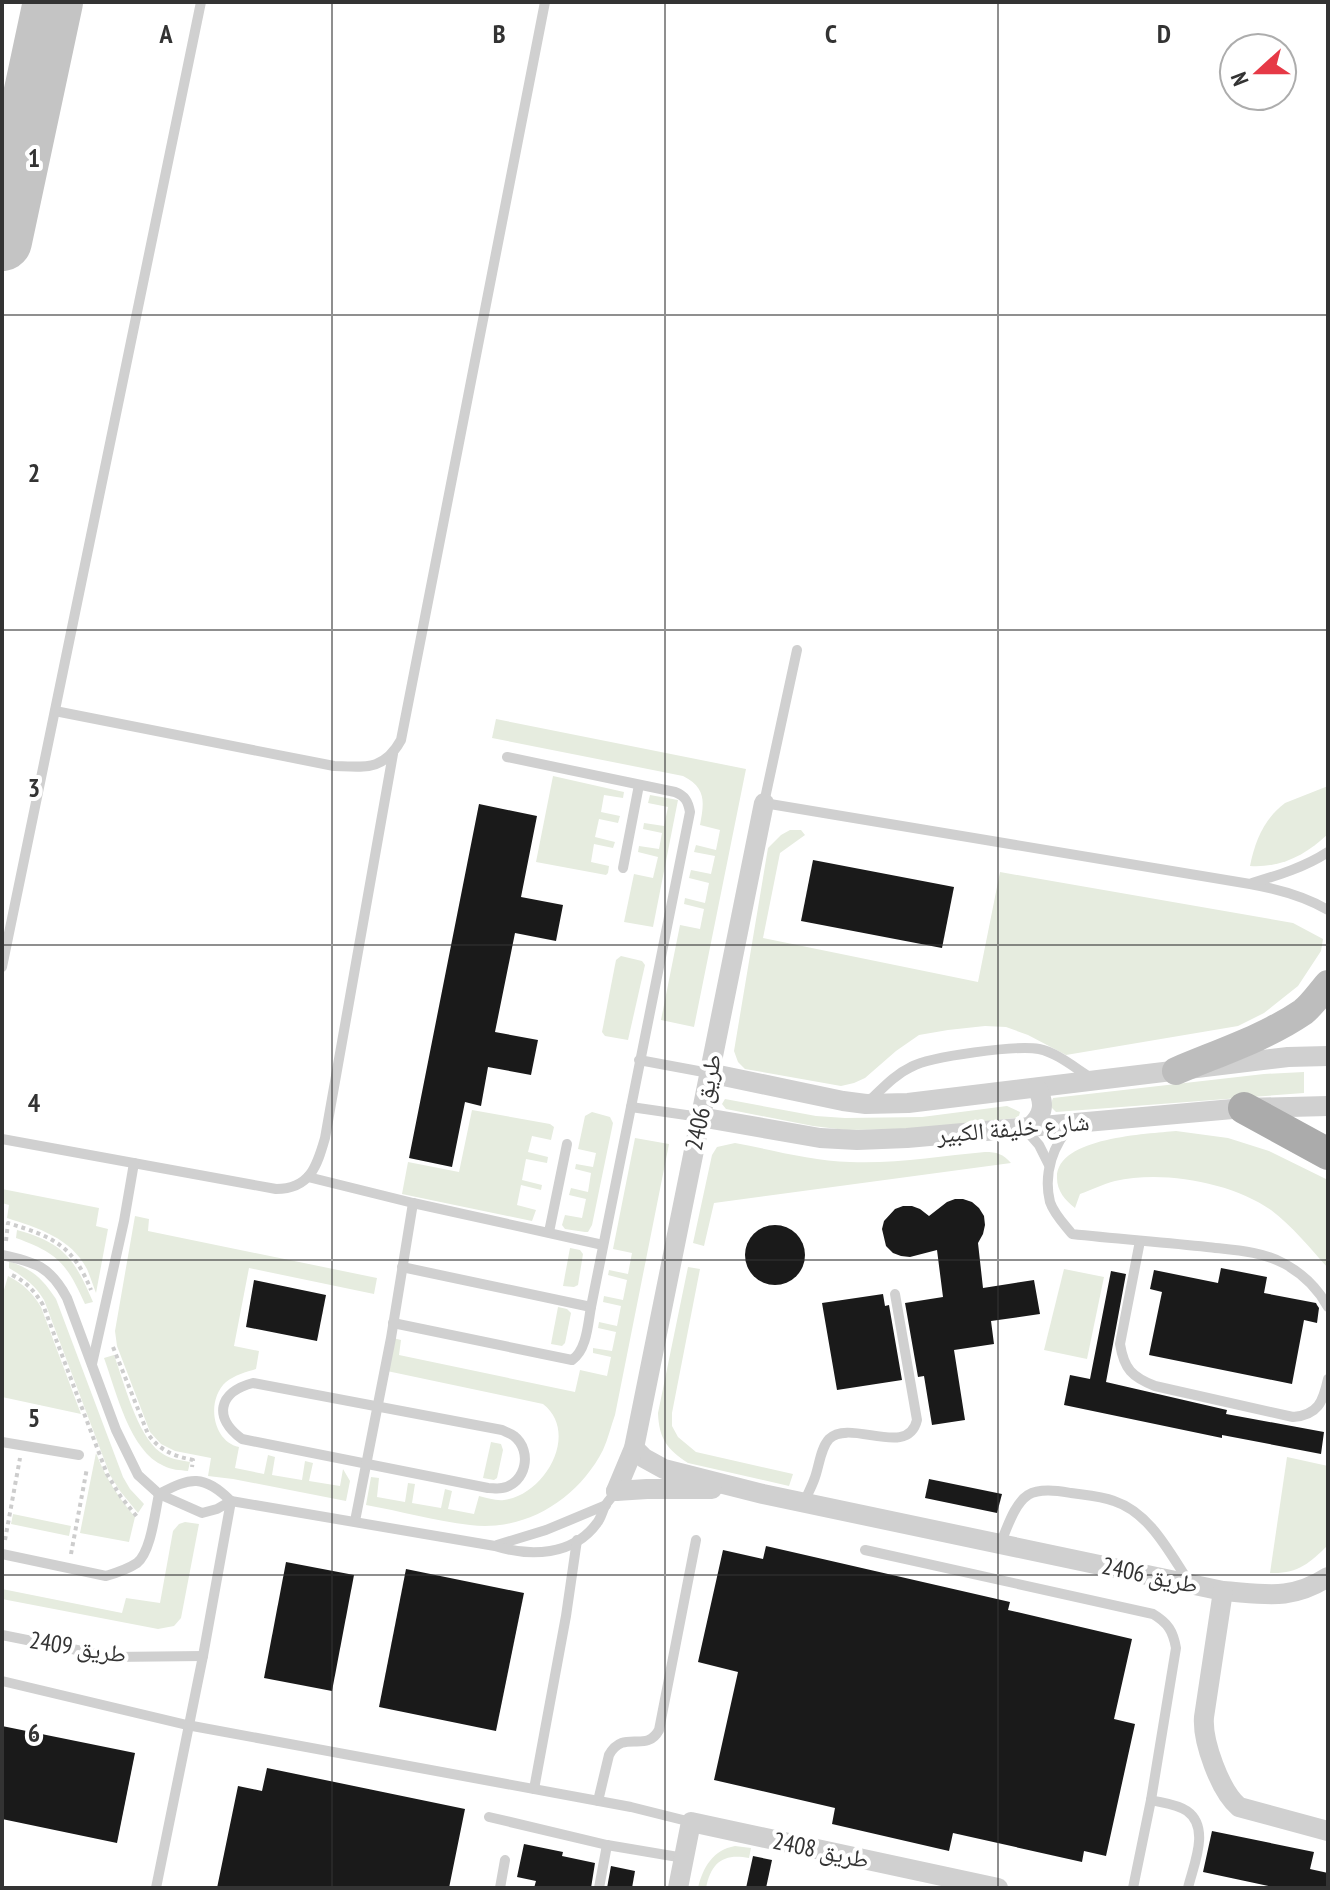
<svg xmlns="http://www.w3.org/2000/svg" width="1330" height="1890" viewBox="0 0 1330 1890" font-family="'PT Sans Narrow','Noto Naskh Arabic',sans-serif">
<style>
.green{fill:#e6ecdf}
.lines{fill:none;stroke-linecap:round;stroke-linejoin:round}
.taxiway{stroke:#c4c4c4;stroke-width:60}
.building{fill:#1a1a1a}
.path{stroke:#cdcdcd;stroke-width:4;stroke-dasharray:4 4;stroke-linecap:butt}
.service{stroke:#d0d0d0;stroke-width:10}
.minor{stroke:#d0d0d0;stroke-width:20}
.secondary{stroke:#bdbdbd;stroke-width:28}
.primary{stroke:#ababab;stroke-width:32}
.grid{fill:none;stroke:#333;stroke-width:2;stroke-opacity:0.55}
.labels{text-anchor:middle;dominant-baseline:central;stroke-width:8;stroke-linejoin:round;paint-order:stroke}
.street-label{font-size:24px;fill:#333;stroke:#fff}
.grid-label{font-size:26px;text-anchor:middle;font-weight:bold;fill:#333;stroke:#fff;stroke-width:8;stroke-linejoin:round;paint-order:stroke}
</style>
<rect width="100%" height="100%" fill="#fff"/>
<g class="green">
<path d="M 496,719 L 746,769 L 694,1027 L 661,1020 L 680,925 L 700,929 L 704,909 L 684,904 L 685,898 L 705,903 L 709,883 L 689,878 L 691,870 L 711,874 L 715,856 L 694,852 L 696,845 L 716,850 L 720,830 L 700,825 C 704,803 707,788 683,776 L 492,738 Z"/>
<polygon points="553,776 624,792 623,798 604,795 601,812 620,816 618,823 599,819 595,837 615,842 613,848 594,844 591,862 609,866 608,873 606,875 536,862"/>
<path d="M 1328,786 L 1328,834 C 1306,855 1281,868 1250,866 C 1255,841 1264,819 1285,803 Z"/>
<polygon points="650,795 678,800 653,927 624,922 634,874 653,878 658,857 638,852 639,846 659,849 662,833 643,829 644,823 664,826 668,807 648,803"/>
<polygon points="790,830 801,830 805,835 780,853 763,938 978,982 1000,872 1293,923 1323,939 1321,951 1298,986 1264,1013 1238,1026 1066,1055 1028,1035 1006,1027 985,1026 948,1030 919,1035 896,1051 865,1078 854,1083 841,1086 745,1069 738,1062 734,1051 768,848 781,835"/>
<polygon points="621,956 642,961 645,965 628,1040 605,1036 602,1032 616,960"/>
<polygon points="1304,1072 1304,1093 1056,1112 1050,1106 1053,1098 1264,1074"/>
<polygon points="725,1099 816,1116 845,1118 922,1117 1007,1106 1020,1112 1019,1116 1015,1118 925,1129 846,1130 813,1126 726,1109 722,1104"/>
<polygon points="472,1110 550,1124 554,1127 551,1140 532,1136 528,1152 548,1157 547,1163 526,1159 522,1180 542,1185 541,1190 521,1185 517,1205 536,1210 532,1221 402,1194 408,1162 459,1172"/>
<polygon points="592,1112 610,1117 613,1123 592,1225 588,1232 585,1232 565,1229 562,1225 565,1215 582,1218 586,1199 569,1195 571,1188 588,1192 591,1173 575,1169 576,1164 593,1167 596,1153 578,1149 585,1116"/>
<path d="M 1176,1131 L 1228,1138 L 1269,1151 L 1328,1180 L 1328,1268 C 1310,1248 1292,1226 1271,1210 C 1231,1182 1162,1170 1115,1181 C 1103,1184 1091,1190 1080,1194 L 1075,1208 C 1065,1200 1057,1191 1057,1178 C 1056,1137 1148,1134 1176,1131 Z"/>
<path d="M 635,1138 L 669,1144 L 615,1415 C 611,1426 608,1439 603,1450 C 578,1499 526,1532 470,1525 C 435,1521 400,1511 366,1505 L 371,1477 L 379,1478 L 377,1497 L 405,1502 L 408,1483 L 415,1484 L 412,1503 L 441,1508 L 445,1489 L 452,1491 L 448,1509 L 474,1514 L 479,1496 C 488,1498 496,1501 504,1500 C 545,1495 580,1433 543,1404 L 387,1371 L 393,1338 L 401,1340 L 399,1355 L 575,1392 L 580,1370 L 607,1376 L 611,1357 L 593,1353 L 593,1348 L 612,1351 L 616,1332 L 598,1328 L 599,1322 L 617,1326 L 621,1306 L 603,1302 L 604,1296 L 623,1300 L 627,1280 L 608,1275 L 609,1270 L 628,1274 L 632,1253 L 613,1249 Z"/>
<path d="M 735,1143 C 773,1150 812,1161 850,1162 C 895,1164 941,1156 985,1152 C 997,1152 1003,1154 1011,1163 L 714,1203 L 704,1246 L 693,1243 L 712,1155 L 717,1147 Z"/>
<path d="M 2,1189 L 99,1208 L 96,1226 L 108,1229 L 96,1293 C 93,1285 90,1276 87,1269 C 71,1238 38,1228 7,1218 L 9,1205 L 2,1203 Z"/>
<path d="M 135,1216 L 149,1219 L 148,1231 L 377,1278 L 374,1294 L 249,1268 L 234,1346 L 259,1351 L 256,1369 C 246,1372 235,1375 226,1382 C 206,1400 212,1441 239,1447 L 235,1468 L 264,1474 L 268,1455 L 275,1457 L 272,1475 L 302,1480 L 305,1461 L 313,1463 L 309,1481 L 340,1486 L 343,1469 L 350,1481 L 346,1501 L 233,1479 L 208,1476 L 211,1458 L 175,1451 L 161,1444 L 150,1432 L 117,1346 L 115,1331 Z"/>
<path d="M 17,1230 C 64,1243 74,1258 93,1302 L 85,1304 C 67,1264 58,1253 16,1238 Z"/>
<polygon points="570,1248 580,1250 583,1254 578,1285 574,1287 563,1286"/>
<path d="M 9,1261 C 33,1270 42,1278 56,1299 L 123,1477 L 130,1489 L 144,1504 L 138,1513 L 120,1491 L 110,1475 L 44,1300 C 35,1285 24,1277 9,1268 Z"/>
<path d="M 688,1267 L 700,1269 L 672,1413 L 672,1426 L 678,1437 L 696,1452 L 793,1474 L 789,1486 L 688,1463 C 667,1449 659,1439 658,1413 Z"/>
<polygon points="1064,1269 1104,1277 1087,1359 1044,1350"/>
<path d="M 8,1276 C 23,1284 32,1292 41,1307 L 81,1414 L 2,1397 L 2,1297 Z"/>
<polygon points="558,1307 567,1309 571,1313 565,1343 562,1346 551,1344"/>
<path d="M 114,1355 C 124,1382 137,1435 160,1452 C 169,1459 179,1460 190,1462 L 188,1471 C 180,1470 171,1470 164,1466 C 130,1452 116,1391 104,1358 Z"/>
<polygon points="491,1442 501,1444 503,1450 497,1478 494,1480 483,1478"/>
<path d="M 96,1453 C 105,1477 118,1497 135,1517 L 129,1542 L 80,1533 Z"/>
<path d="M 1287,1457 L 1328,1466 L 1328,1545 C 1309,1564 1297,1574 1270,1573 Z"/>
<polygon points="13,1514 71,1526 69,1536 11,1524"/>
<polygon points="185,1522 199,1524 181,1618 174,1626 158,1629 2,1599 2,1589 122,1613 126,1598 160,1603 173,1531 179,1524"/>
<path d="M 735,1846 L 751,1848 L 749,1858 C 724,1853 711,1862 706,1888 L 698,1888 C 703,1867 713,1850 735,1846 Z"/>
</g>
<g class="lines">
<polyline class="taxiway" points="2,241 53,2"/>
</g>
<g class="building">
<polygon points="479,804 537,816 521,897 563,905 556,941 515,933 495,1032 538,1040 531,1075 488,1067 481,1106 465,1102 452,1167 409,1158"/>
<polygon points="813,860 954,887 942,948 801,921"/>
<polygon points="955,1199 963,1199 972,1202 979,1208 984,1216 985,1225 983,1234 978,1243 983,1288 1034,1280 1040,1314 991,1321 994,1344 954,1350 965,1420 932,1425 924,1376 918,1377 905,1303 943,1297 937,1250 910,1257 901,1256 893,1253 886,1246 882,1229 884,1221 895,1209 903,1206 912,1206 920,1209 929,1216 947,1202"/>
<circle cx="775" cy="1255" r="30"/>
<polygon points="1221,1268 1267,1277 1264,1293 1316,1303 1317,1305 1319,1308 1317,1323 1304,1320 1292,1384 1149,1355 1162,1292 1150,1289 1154,1270 1218,1283"/>
<polygon points="1111,1271 1126,1274 1106,1382 1227,1410 1226,1414 1324,1432 1321,1454 1222,1435 1222,1438 1064,1405 1070,1375 1090,1379"/>
<polygon points="254,1280 326,1295 317,1341 246,1327"/>
<polygon points="883,1294 885,1306 889,1305 902,1380 837,1390 822,1303"/>
<polygon points="929,1479 1002,1494 997,1513 925,1498"/>
<polygon points="766,1546 1010,1602 1008,1610 1132,1639 1114,1719 1135,1724 1106,1856 1084,1851 1082,1862 953,1833 949,1851 832,1824 835,1808 714,1780 738,1672 698,1662 723,1550 763,1559"/>
<polygon points="286,1562 354,1575 332,1691 264,1678"/>
<polygon points="406,1569 524,1593 496,1731 379,1707"/>
<polygon points="2,1726 135,1753 117,1843 2,1819"/>
<polygon points="267,1768 465,1809 449,1888 217,1888 238,1786 262,1791"/>
<polygon points="1212,1831 1314,1852 1310,1869 1328,1873 1328,1888 1278,1888 1203,1872"/>
<polygon points="524,1844 563,1852 562,1856 595,1863 591,1888 534,1888 536,1881 517,1877"/>
<polygon points="753,1856 772,1860 766,1888 746,1888"/>
<polygon points="611,1866 635,1871 632,1888 607,1888"/>
</g>
<g class="lines">
<g class="path">
<path d="M 6,1241 L 8,1223 C 53,1237 73,1245 91,1290"/>
<path d="M 12,1275 C 27,1282 35,1292 43,1305 L 107,1474 L 121,1497 L 138,1518"/>
<path d="M 113,1347 L 148,1434 C 160,1451 174,1456 193,1460 L 192,1467"/>
<polyline points="5,1540 20,1458"/>
<polyline points="71,1554 87,1468"/>
</g>
<g class="service">
<path d="M 797,650 L 764,803 L 1250,884 C 1278,889 1304,896 1328,910"/>
<path d="M 55,711 L 334,766 C 365,767 384,771 401,740 L 545,2"/>
<polyline points="623,868 639,785"/>
<path d="M 1252,883 C 1279,875 1305,867 1328,852"/>
<polyline points="2,967 201,2"/>
<polyline points="639,1060 709,1073"/>
<path d="M 868,1102 C 882,1089 894,1075 911,1067 C 931,1056 1017,1045 1039,1049 C 1058,1053 1076,1069 1093,1079"/>
<polyline points="631,1107 700,1117"/>
<path d="M 1073,1124 C 1053,1143 1043,1174 1050,1202 C 1054,1214 1064,1224 1072,1234 C 1117,1239 1162,1242 1207,1247 C 1233,1250 1262,1251 1285,1264 C 1303,1274 1318,1289 1328,1307"/>
<polyline points="1025,1129 1039,1145 1049,1165"/>
<path d="M 2,1139 L 276,1189 C 310,1189 317,1166 325,1138 L 393,754"/>
<polyline points="308,1177 413,1203 603,1245"/>
<polyline points="549,1232 567,1144"/>
<path d="M 1140,1241 L 1120,1344 C 1124,1369 1132,1377 1155,1386 L 1293,1417 C 1318,1415 1323,1402 1328,1379"/>
<path d="M 2,1255 C 35,1262 50,1266 67,1298 L 116,1430 L 138,1475 L 159,1494 L 202,1513 L 217,1509 L 231,1501"/>
<polyline points="402,1267 591,1307"/>
<path d="M 393,1323 L 572,1360 C 587,1350 588,1323 591,1307 L 690,812 C 688,801 685,796 675,792 L 507,757"/>
<polyline points="92,1364 124,1221 134,1163"/>
<path d="M 253,1383 L 502,1430 C 506,1432 510,1433 514,1436 C 533,1451 526,1484 502,1488 C 497,1489 493,1488 488,1488 L 242,1439 C 213,1418 218,1392 253,1383 Z"/>
<polyline points="2,1442 79,1455"/>
<path d="M 804,1503 C 807,1495 811,1488 814,1480 C 819,1468 820,1449 829,1439 C 850,1418 908,1459 917,1420 L 895,1294"/>
<polyline points="355,1521 391,1338 413,1203"/>
<path d="M 1000,1544 C 1007,1529 1014,1504 1028,1495 C 1040,1488 1058,1491 1071,1493 C 1085,1495 1101,1496 1114,1501 C 1150,1513 1169,1552 1189,1582"/>
<polyline points="497,1545 546,1530 606,1505"/>
<path d="M 865,1550 L 1153,1614 C 1168,1623 1173,1631 1176,1648 L 1151,1800 L 1133,1888"/>
<path d="M 2,1554 L 106,1576 C 116,1573 128,1569 137,1563 C 151,1552 155,1512 159,1494 C 191,1477 203,1474 231,1501 L 495,1546 C 530,1557 573,1556 597,1523 C 601,1518 602,1512 605,1506 C 608,1501 613,1496 616,1491"/>
<polyline points="2,1635 112,1657 203,1656"/>
<polyline points="2,1681 187,1725 631,1807 691,1822"/>
<polyline points="534,1789 566,1616 577,1540"/>
<path d="M 1151,1800 C 1163,1803 1177,1804 1187,1811 C 1211,1828 1193,1866 1188,1888"/>
<path d="M 598,1801 L 609,1755 C 624,1728 646,1754 659,1730 L 696,1540"/>
<polyline points="489,1817 607,1845 684,1858"/>
<polyline points="156,1888 203,1656 231,1501"/>
<polyline points="500,1888 505,1860"/>
<polyline points="599,1888 607,1845"/>
</g>
<g class="minor">
<polyline points="709,1073 843,1101 866,1104 908,1103 1288,1057 1328,1056"/>
<polyline points="700,1117 820,1138 857,1140 907,1138 1244,1108 1328,1106"/>
<path d="M 1030,1127 C 1044,1115 1045,1103 1037,1088"/>
<path d="M 634,1448 L 644,1458 L 664,1469 L 763,1494 L 1223,1591 C 1265,1594 1291,1601 1328,1577"/>
<polyline points="616,1491 634,1448 764,803"/>
<polyline points="616,1491 647,1489 712,1489"/>
<path d="M 1223,1591 L 1204,1717 C 1202,1741 1220,1791 1239,1807 L 1328,1831"/>
<polyline points="678,1888 691,1822 998,1888"/>
</g>
<path class="secondary" d="M 1176,1071 C 1218,1053 1265,1038 1303,1012 C 1313,1004 1320,993 1328,984"/>
<polyline class="primary" points="1244,1108 1328,1154"/>
</g>
<path class="grid" d="M 332,2 L 332,1888M 665,2 L 665,1888M 998,2 L 998,1888M 2,315 L 1328,315M 2,630 L 1328,630M 2,945 L 1328,945M 2,1260 L 1328,1260M 2,1575 L 1328,1575"/>
<g class="labels">
<g class="street-label">
<text transform="translate(703 1102) rotate(-78)">طريق 2406</text>
<text transform="translate(1013 1128) rotate(-5)">شارع خليفة الكبير</text>
<text transform="translate(1150 1575) rotate(12)">طريق 2406</text>
<text transform="translate(78 1647) rotate(9)">طريق 2409</text>
<text transform="translate(821 1850) rotate(12)">طريق 2408</text>
</g>
</g>
<g class="grid-label">
<text x="166" y="43">A</text>
<text x="499" y="43">B</text>
<text x="831" y="43">C</text>
<text x="1164" y="43">D</text>
<text x="34" y="167">1</text>
<text x="34" y="482">2</text>
<text x="34" y="797">3</text>
<text x="34" y="1112">4</text>
<text x="34" y="1427">5</text>
<text x="34" y="1742">6</text>
</g>
<rect width="1330" height="1890" fill="none" stroke="#333333" stroke-width="8"/>
<g transform="translate(1258 72) rotate(249)"><circle r="38" fill="#ffffff" stroke="#adadad" stroke-width="2"/>
<path d="M0-6L14 30L0 20L-14 30Z" fill="#e63946"/>
<text y="-12" font-size="22" font-weight="bold" text-anchor="middle" fill="#333333">N</text>
</g>
</svg>
